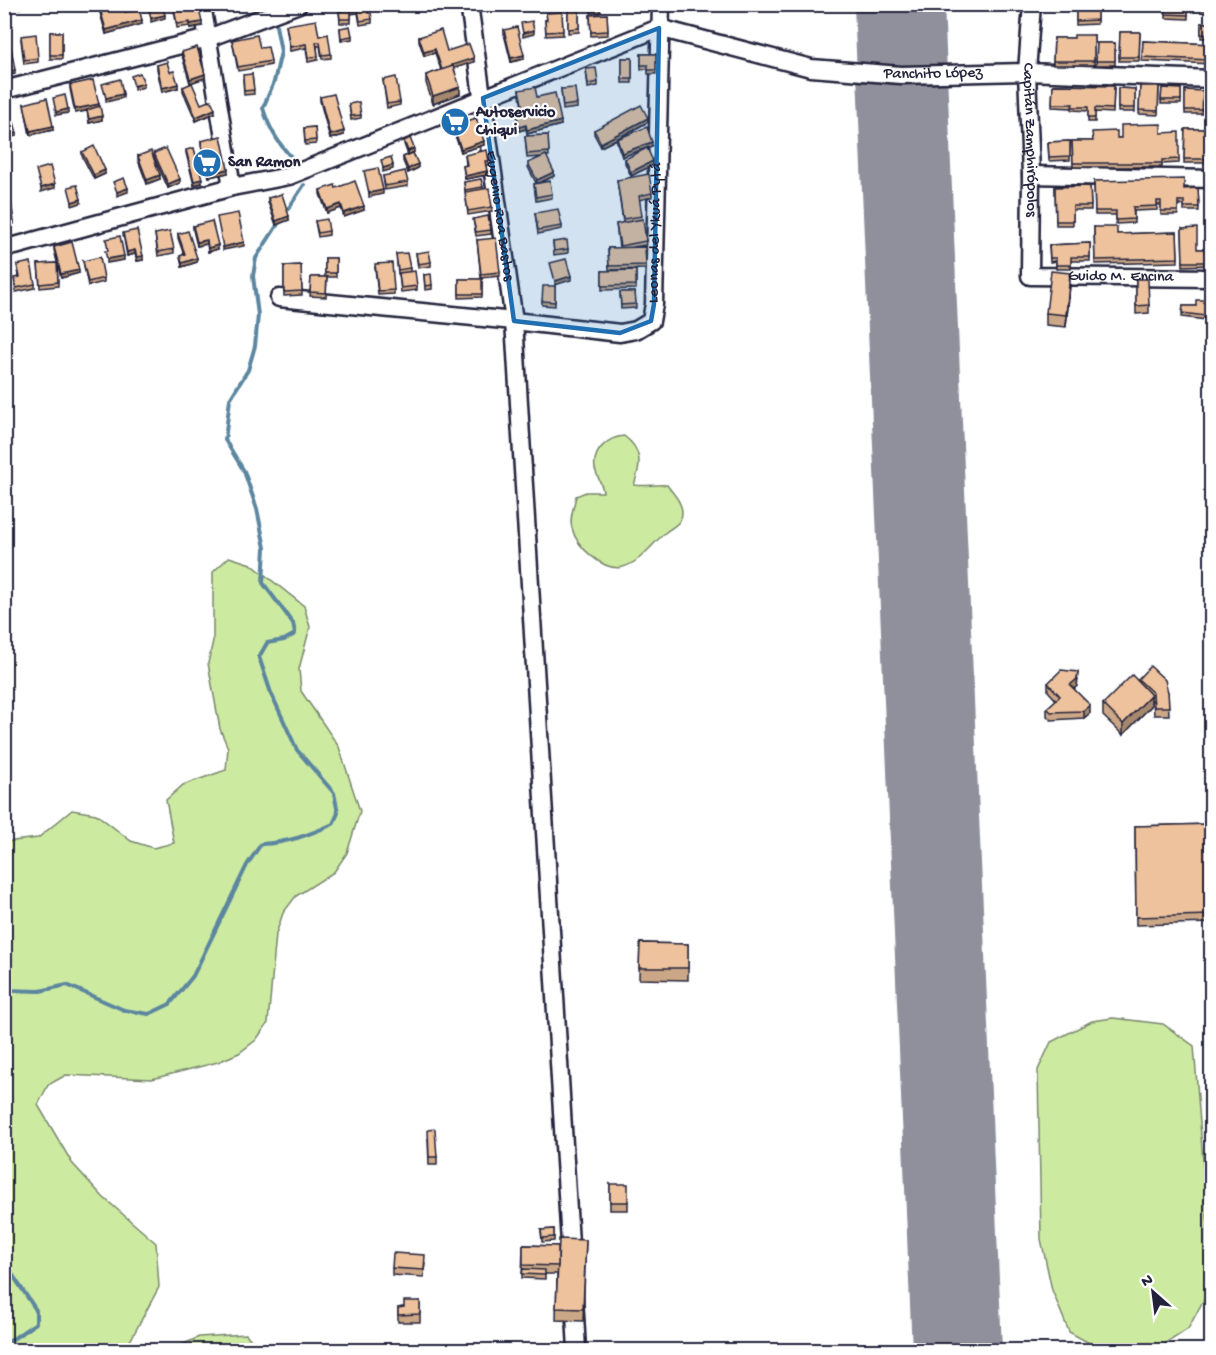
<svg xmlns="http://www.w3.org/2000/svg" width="1216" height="1355" viewBox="0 0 1216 1355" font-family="'Gochi Hand',sans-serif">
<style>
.green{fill:#cdeaa1;stroke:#78866e;stroke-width:1.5}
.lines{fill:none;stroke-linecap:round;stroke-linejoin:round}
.stream{stroke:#5b869f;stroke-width:4}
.runway{stroke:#90909d;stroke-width:90}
.minor-casing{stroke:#22223b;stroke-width:21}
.minor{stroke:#fff;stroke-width:16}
.wall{fill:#cca787;stroke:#22223b;stroke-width:1.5}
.shaded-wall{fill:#a6886e;stroke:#22223b;stroke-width:1.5}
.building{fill:#edc29d;stroke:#22223b;stroke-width:1.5}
.marked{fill:#1f6fb2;fill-opacity:0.2;stroke:#1f6fb2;stroke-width:4.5;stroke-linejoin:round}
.labels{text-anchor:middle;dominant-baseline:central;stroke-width:4.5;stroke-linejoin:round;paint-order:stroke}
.street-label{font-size:16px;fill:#22223b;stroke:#fff}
.poi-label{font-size:16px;font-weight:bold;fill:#22223b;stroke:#fff;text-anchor:start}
</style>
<rect width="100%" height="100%" fill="#fff"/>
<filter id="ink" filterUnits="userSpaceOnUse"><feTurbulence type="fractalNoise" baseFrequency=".0167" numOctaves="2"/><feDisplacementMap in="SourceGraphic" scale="12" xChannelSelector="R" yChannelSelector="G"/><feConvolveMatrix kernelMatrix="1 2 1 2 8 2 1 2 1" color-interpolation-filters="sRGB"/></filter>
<g filter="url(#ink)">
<g class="green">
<path d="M 624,436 C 643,450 641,465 634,485 C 646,487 655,484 667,485 C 672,492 682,502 682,512 C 682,524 673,526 666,532 C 652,544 641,562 623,567 C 603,572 576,546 572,528 C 569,518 574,507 576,496 L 586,492 L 603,492 C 602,483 597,477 595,469 C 592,451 608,437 624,436 Z"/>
<polygon points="229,557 251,564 304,606 310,627 299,669 301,691 339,747 360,811 347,853 334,872 296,896 283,913 276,934 268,1023 256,1040 239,1053 218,1062 152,1079 66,1075 48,1085 38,1105 72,1163 103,1197 156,1243 159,1287 128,1345 130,1350 5,1350 5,842 38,838 72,810 96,814 131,841 153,848 174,843 166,800 183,785 226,770 228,748 220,729 208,663 213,641 213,572"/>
<polygon points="1113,1018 1163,1024 1194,1046 1211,1264 1211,1286 1188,1329 1159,1348 1145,1350 1102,1350 1069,1332 1052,1290 1041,1239 1038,1070 1051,1042 1092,1021"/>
<polygon points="246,1334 259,1350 171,1350 199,1337"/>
</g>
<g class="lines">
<g class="stream">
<path d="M 275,20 L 281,52 L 274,82 L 263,108 C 270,132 282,149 300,166"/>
<polyline points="286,212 304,185"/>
<path d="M 4,990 L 40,991 L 67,985 L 124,1010 L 149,1014 L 170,1004 L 193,976 L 247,865 L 261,844 C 287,843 309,835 333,824 L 338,813 L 334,793 L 297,750 L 271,693 L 259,657 L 267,643 L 284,640 L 295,634 L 293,623 L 263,583 L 265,548 L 257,509 L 244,471 L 225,440 L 230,399 L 248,370 L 255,346 L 258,315 L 253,276 L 256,258 L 280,221"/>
<polyline points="4,1262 36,1310 36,1323 4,1345"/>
</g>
<polyline class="runway" points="899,4 957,1350"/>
<g class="minor-casing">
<g id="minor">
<polyline points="202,4 232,187"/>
<path id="s1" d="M 469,4 L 514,321 L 571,1260"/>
<path id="s2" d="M 1032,4 L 1027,72 L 1031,175 L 1030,276 L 1212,278"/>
<polyline points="4,90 208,38 299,4"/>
<polyline points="1031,175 1212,179"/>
<path id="s3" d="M 4,245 L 15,246 L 232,187 L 289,176 L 659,28 L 811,68 L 901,75 L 1027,72 L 1212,79"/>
<path id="s4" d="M 279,298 L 514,321 L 620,333 L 636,330 L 651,321 L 654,304 L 661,4"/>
<polyline points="574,1297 577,1350"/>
</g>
</g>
<use href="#minor" class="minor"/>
</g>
<g class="wall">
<polygon points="173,4 202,26 190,28 190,26 177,28"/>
<polygon points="228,4 255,4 255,6 229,11"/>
<polygon points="349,4 367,4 368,13 372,19 372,23 360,25 358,13 351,14 351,23 340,23 339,11 350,10"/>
<polygon points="371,4 379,4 379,9 371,10"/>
<polygon points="391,4 405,4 405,7 392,10"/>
<polygon points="591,4 601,4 600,13 591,13"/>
<polygon points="1074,4 1119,4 1119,8 1075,10"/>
<polygon points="1143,4 1162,4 1162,6 1143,5"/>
<polygon points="1166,4 1205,4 1205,10 1188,10 1188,19 1166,18"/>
<polygon points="100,9 125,12 142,24 106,34 100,13"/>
<polygon points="1097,9 1097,24 1076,25 1076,10"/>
<polygon points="568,10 579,10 579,32 568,33"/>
<polygon points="562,12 563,35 546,36 545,20"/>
<polygon points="607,14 608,35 591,36 590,15"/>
<rect x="1201" y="23" width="8" height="15"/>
<polygon points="286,25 319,36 331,54 331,58 322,59 320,46 317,46 318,60 308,62 306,48 290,51"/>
<polygon points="340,28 352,36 352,39 341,41"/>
<polygon points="504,30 524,59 511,62 504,34"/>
<rect x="50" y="32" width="12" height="27"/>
<polygon points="1120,32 1140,32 1139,61 1119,61"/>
<polygon points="1094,35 1094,65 1053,65 1054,38 1074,38"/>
<polygon points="419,37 447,51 474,62 454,68 460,94 433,104 426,83 426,75 441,70 435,53 424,56 419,41"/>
<polygon points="21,40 38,58 38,62 24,64"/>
<polygon points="232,40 271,61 271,65 238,71"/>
<polygon points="1143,41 1212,44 1212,64 1142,61"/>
<polygon points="1097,43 1115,43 1115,65 1096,65"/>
<polygon points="182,52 205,78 190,83 182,56"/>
<polygon points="641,54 656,54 656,74 648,74 648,69 641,69"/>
<rect x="622" y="58" width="10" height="25"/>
<polygon points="157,65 170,72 178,88 162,92 157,69"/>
<polygon points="586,69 598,82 598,86 588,88"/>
<polygon points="252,74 254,94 244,95 243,79"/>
<polygon points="383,80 400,102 400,105 387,108"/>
<polygon points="1212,84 1212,111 1207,110 1207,103"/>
<polygon points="70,85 99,107 102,120 89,123 87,111 75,113 70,89"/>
<polygon points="1053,85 1114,86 1113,113 1095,112 1095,122 1088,122 1088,111 1072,110 1072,108 1052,107"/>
<polygon points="1140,86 1159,86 1158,115 1139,114"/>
<polygon points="183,87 201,104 215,113 196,121 183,91"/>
<polygon points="1118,88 1135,89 1135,112 1118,112"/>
<polygon points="1162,88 1181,89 1181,104 1161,104"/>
<polygon points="561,89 577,104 577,108 563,110"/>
<polygon points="519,90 537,97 561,125 527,134 526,129 519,131 517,115 523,113"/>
<polygon points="1185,90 1203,91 1202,114 1185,114"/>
<polygon points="320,97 344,135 330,139 320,101"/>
<polygon points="24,104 53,130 30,135"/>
<polygon points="349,104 361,115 361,118 351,120"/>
<polygon points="648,122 619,138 652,146 622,157 617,143 617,139 601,147 594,134 594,130"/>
<polygon points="453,126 484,145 461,152 453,130"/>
<polygon points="315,127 316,144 305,145 304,128"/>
<polygon points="1185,129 1207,129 1206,163 1184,163"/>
<polygon points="1161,133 1179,159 1179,163 1162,164 1162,167 1073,167 1072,141 1092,141"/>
<polygon points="548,135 549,156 546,156 554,176 540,183 552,194 552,198 536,201 534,184 536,183 528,167 528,163 542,157 527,158 525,136"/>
<polygon points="201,141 228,173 209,177 201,145"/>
<polygon points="404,141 414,152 413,153 418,168 408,173 403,161 403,157 408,155 404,144"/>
<polygon points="1070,141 1070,160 1049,161 1048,142"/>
<rect x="1208" y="142" width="4" height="22"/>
<polygon points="186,150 202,183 194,185 186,153"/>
<polygon points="82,152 105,174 94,179 82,156"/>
<polygon points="154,153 180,183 168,188 154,157"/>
<polygon points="465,155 489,161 489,165 486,165 487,175 465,179 463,166 466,165"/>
<polygon points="138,156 160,179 147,184 138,160"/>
<polygon points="625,159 653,165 631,176 625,163"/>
<polygon points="383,176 408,182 408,186 385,190"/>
<polygon points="481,179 483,189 492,207 492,211 468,215 464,182"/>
<polygon points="617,180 652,193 652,197 639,200 646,245 633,247 645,247 646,269 609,270 608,248 619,248 616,224 623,223"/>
<polygon points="1094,181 1184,189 1198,188 1199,211 1184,211 1184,205 1178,205 1178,215 1161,215 1161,205 1157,205 1157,210 1134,211 1134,223 1116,224 1116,215 1095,215"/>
<polygon points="1090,186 1091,210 1073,210 1073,225 1056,225 1055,187"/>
<polygon points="336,188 364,210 344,217 341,208 327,213 320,194 320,190"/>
<polygon points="1206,191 1212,191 1212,214 1207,214"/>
<polygon points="268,198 289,220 276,225 268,202"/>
<polygon points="4,203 14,221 14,224 4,226"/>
<polygon points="535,213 562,226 562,229 538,234"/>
<polygon points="473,219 491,230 491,234 476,236"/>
<polygon points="315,221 329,231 329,235 318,237"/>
<polygon points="193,226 218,249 208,252 207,244 197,246 193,230"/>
<polygon points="1094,227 1117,234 1177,232 1178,262 1095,264"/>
<polygon points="1182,229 1197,249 1205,249 1212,239 1212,265 1183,266"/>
<polygon points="123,233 143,260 137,261 135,254 127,256"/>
<polygon points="155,234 174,249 174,253 158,256"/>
<polygon points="178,234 197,262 182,267 180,256 184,255 178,238"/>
<polygon points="477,240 500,272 500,276 481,278"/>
<polygon points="553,242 568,249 568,253 554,255"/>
<polygon points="1090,243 1090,261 1071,261 1071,269 1056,269 1056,261 1050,262 1049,245"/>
<polygon points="54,247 79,273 61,278 54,250"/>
<polygon points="416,253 431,262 431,266 418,268"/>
<polygon points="396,254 410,268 410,271 417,286 417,290 401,292 399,274 398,274"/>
<rect x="325" y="258" width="11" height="19"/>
<polygon points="83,261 104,278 104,282 88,286"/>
<polygon points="57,263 58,286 40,288 38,264"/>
<polygon points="17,265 35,284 35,288 16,292 14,278 19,277"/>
<polygon points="301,265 302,295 284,296 284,266"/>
<polygon points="375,268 394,290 394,294 378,295"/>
<polygon points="636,270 636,289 602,290 602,271"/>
<polygon points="424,275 432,285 432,289 425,290"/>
<polygon points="311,277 327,277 326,297 310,296"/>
<polygon points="459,279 482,279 482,297 459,298"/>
<polygon points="1136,279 1149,305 1149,313 1136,314"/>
<polygon points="1070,285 1066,327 1046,325 1046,313"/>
<polygon points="555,286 555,306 542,305 542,301"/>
<polygon points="620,292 635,292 636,308 621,309"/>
<polygon points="1206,301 1212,302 1212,345 1205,344 1206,320 1182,317 1183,306 1196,306"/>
<polygon points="1138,679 1168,692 1169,715 1154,715 1153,701 1151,699 1151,706 1123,735 1103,716 1103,704 1138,682"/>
<polygon points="1078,680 1077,686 1074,689 1090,713 1084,718 1051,720 1047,716 1047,708 1056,700 1048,691 1048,683"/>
<polygon points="1212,824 1212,923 1136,925 1135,826"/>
<polygon points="640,943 688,944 688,980 639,979"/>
<polygon points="428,1138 437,1157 437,1165 429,1165"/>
<polygon points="610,1184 628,1202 628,1210 610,1210"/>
<polygon points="554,1229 554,1241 542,1242 541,1230"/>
<polygon points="586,1240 583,1321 556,1320 557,1274 545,1274 545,1279 522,1278 523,1245 558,1246"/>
<polygon points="425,1263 424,1277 392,1275 392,1268"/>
<polygon points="420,1301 420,1322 398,1322 398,1308 404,1307"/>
</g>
<g class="shaded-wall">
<polygon points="20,4 26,4 20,8"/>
<polygon points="504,4 516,4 501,9 501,5"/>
<polygon points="165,15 165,18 151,22 151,18"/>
<polygon points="142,20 142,24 106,34 106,30"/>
<polygon points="202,22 202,26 190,28 190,24"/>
<polygon points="534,30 534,34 523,37 523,33"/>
<polygon points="435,49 435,53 424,56 424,52"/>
<polygon points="524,55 524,59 511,62 511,58"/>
<polygon points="474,58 474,62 452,69 452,65"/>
<polygon points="15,70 15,74 4,76 4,72"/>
<polygon points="205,74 205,78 190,83 190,79"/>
<polygon points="144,83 144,87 134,90 134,86"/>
<polygon points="178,84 178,88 162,92 162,88"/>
<polygon points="460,87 460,94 433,104 433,96"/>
<polygon points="123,94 123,98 106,102 106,98"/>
<polygon points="99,104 99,108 75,113 75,109"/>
<polygon points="68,109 68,113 56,115 56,112"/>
<polygon points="215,109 215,113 196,121 196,117"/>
<polygon points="102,116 102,120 89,123 89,119"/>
<polygon points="648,118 648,122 601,147 601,143"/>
<polygon points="561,121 561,125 527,134 527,130"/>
<polygon points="526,125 526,129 519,131 519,127"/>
<polygon points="53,126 53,130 30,135 30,131"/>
<polygon points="344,131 344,135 330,139 330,135"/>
<polygon points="17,133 17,136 4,139 4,136"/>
<polygon points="484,141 484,145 461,152 461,149"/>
<polygon points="652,142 652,146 622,157 622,153"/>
<polygon points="414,148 414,152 408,155 408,151"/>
<polygon points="653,161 653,165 631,176 631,172"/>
<polygon points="418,164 418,168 408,173 408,169"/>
<polygon points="393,165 393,169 383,172 383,168"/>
<polygon points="228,169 228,173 209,177 209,174"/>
<polygon points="105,170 105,174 94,179 94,175"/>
<polygon points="487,171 487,175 465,179 465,176"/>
<polygon points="554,172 554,176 537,184 537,180"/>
<polygon points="160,175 160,179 147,184 147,180"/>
<polygon points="180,179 180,183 168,188 168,184"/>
<polygon points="202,179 202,183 194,185 194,181"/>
<polygon points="55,184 55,188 41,192 41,188"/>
<polygon points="128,188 128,192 117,196 117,192"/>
<polygon points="383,190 383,194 369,197 369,193"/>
<polygon points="81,199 81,203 72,206 72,202"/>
<polygon points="341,204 341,208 327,213 327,209"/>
<polygon points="364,206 364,210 344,217 344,213"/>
<polygon points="289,216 289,220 276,225 276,221"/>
<polygon points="207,240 207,244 197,246 197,242"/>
<polygon points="244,242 244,246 223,250 223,247"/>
<polygon points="218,245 218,249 208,252 208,248"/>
<polygon points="135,250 135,254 127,256 127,252"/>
<polygon points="124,256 124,260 107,263 107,259"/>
<polygon points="143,256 143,260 137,261 137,257"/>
<polygon points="197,258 197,262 182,267 182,263"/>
<polygon points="79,270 79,273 61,278 61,274"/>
<polygon points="1070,273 1070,285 1066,327 1066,315"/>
<polygon points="571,276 571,280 555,285 555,281"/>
<polygon points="1078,672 1077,686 1070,693 1070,685"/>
<polygon points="1151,695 1151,706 1123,735 1123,724"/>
<polygon points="1090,705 1090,713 1084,718 1084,711"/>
</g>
<g class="building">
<polygon points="153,4 162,4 165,15 151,18 148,6"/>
<polygon points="173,4 198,4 202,22 190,24 190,22 177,24"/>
<polygon points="229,4 241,4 229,7"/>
<polygon points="350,4 367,4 368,13 371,13 372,19 360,21 358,9 351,10 351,19 340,19 339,11 351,10"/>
<polygon points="591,4 601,4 600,9 591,9"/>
<polygon points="1075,4 1105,4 1075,6"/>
<polygon points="1166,4 1205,4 1205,7 1188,6 1188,15 1166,14"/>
<rect x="1209" y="4" width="3" height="10"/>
<polygon points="123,5 125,12 139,9 142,20 106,30 100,9"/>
<polygon points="1097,9 1097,20 1076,21 1076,10"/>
<polygon points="568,10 579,10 579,28 568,29"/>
<polygon points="562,12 563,31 546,32 545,20 547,20 546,13"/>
<polygon points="607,14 608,31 591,32 590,15"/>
<polygon points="316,20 319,36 328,34 331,54 322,55 320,42 316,42 318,56 308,58 306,44 290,47 286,25"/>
<polygon points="532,21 534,30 523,33 521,23"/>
<polygon points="1201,23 1209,23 1209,35 1201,34"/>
<polygon points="350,26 352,36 341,38 340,28"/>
<polygon points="517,27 524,55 511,58 504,30"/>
<polygon points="441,30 447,51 469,44 474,58 452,65 452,67 442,70 435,49 424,52 419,37"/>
<rect x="50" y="32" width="12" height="23"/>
<polygon points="1120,32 1140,32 1139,57 1119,57"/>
<polygon points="36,34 38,58 24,60 21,36"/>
<polygon points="257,35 260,48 268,47 271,61 238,67 232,40"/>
<polygon points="1074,35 1094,35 1094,61 1053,61 1054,38 1074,38"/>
<polygon points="1143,41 1212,44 1212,60 1142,57"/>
<polygon points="10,42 15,70 4,72 4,43"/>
<polygon points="1097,43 1115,43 1115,61 1096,61"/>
<polygon points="197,47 205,74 190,79 182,52"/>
<polygon points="641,54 656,54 656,70 648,70 648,65 641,65"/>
<rect x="622" y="58" width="10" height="21"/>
<polygon points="167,62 170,72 174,71 178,84 162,88 157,65"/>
<polygon points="453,66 460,87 433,96 426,75"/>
<polygon points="596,68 598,82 588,84 586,69"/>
<polygon points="140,73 144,83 134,86 131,76"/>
<polygon points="252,74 254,90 244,91 243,75"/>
<polygon points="396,77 400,102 387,104 383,80"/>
<polygon points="120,79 123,94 106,98 102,84"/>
<polygon points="93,80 99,104 75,109 70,85"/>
<polygon points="192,83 201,104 211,100 215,109 196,117 183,87"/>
<polygon points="1208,84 1212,84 1212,103 1207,103"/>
<polygon points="1053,85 1114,86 1113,109 1095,108 1095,118 1088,118 1088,107 1072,107 1073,104 1052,104"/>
<polygon points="1140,86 1159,86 1158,111 1139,110"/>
<polygon points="535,87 537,97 555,93 561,121 527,130 526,125 519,127 517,115 524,113 519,90"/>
<polygon points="575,88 577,104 563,106 561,89"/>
<polygon points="1118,88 1135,89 1135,108 1118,108"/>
<polygon points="1162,88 1181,89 1181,100 1161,100"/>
<polygon points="1185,90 1203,91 1202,110 1185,110"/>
<polygon points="334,94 344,131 330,135 320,97"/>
<polygon points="65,95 68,109 56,112 53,98"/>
<polygon points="47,98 53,126 30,131 24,104"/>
<polygon points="8,101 17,133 4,136 4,102"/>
<polygon points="359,102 361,115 351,116 349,104"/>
<polygon points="641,105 648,118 601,143 594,130"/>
<polygon points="100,106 102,116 89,119 87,110"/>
<polygon points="476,118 484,141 461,149 453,126"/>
<polygon points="1161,124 1161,133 1179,132 1179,159 1162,160 1162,163 1073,163 1072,141 1093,141 1092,132 1117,131 1117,138 1121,138 1121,125"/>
<polygon points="315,127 316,140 305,141 304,128"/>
<polygon points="647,127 652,142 622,153 617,139"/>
<polygon points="1185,129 1207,129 1206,159 1184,159"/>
<polygon points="548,135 549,152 527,154 525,136"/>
<polygon points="221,136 228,169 209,174 201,141"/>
<polygon points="410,138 414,148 408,151 404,141"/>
<polygon points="1070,141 1070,156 1049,157 1048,142"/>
<rect x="1208" y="142" width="4" height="18"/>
<polygon points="94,146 105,170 94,175 82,152"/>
<polygon points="166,148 180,179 168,184 154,153"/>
<polygon points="194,148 202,179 194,181 186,150"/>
<polygon points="647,148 653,161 631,172 625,159"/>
<polygon points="487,150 489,161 485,161 487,171 465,176 463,166 467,165 465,155"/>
<polygon points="151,151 160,175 147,180 138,156"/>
<polygon points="413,153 418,164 408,169 403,157"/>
<polygon points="546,155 554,172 537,180 528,163"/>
<polygon points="391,157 393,165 383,168 381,160"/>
<polygon points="50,166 55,184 41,188 36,170"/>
<polygon points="378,168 383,190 369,193 364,171"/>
<polygon points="405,171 408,182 385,186 383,176"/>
<polygon points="649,174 652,193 639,196 642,216 623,219 617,180"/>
<polygon points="124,178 128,188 117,192 113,182"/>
<polygon points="481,179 483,187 465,190 464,182"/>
<polygon points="1184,179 1184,189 1198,188 1199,207 1184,207 1184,201 1178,201 1178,211 1161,211 1161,201 1157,201 1157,206 1133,207 1134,219 1116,220 1116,211 1095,211 1094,181"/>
<polygon points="355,181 364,206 344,213 341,204 327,209 320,190 335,185 336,188"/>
<polygon points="550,181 552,194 536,197 534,184"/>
<polygon points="77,185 81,199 72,202 68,187"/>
<polygon points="1090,186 1091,206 1073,206 1073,221 1056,221 1055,187"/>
<polygon points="489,188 492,207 468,211 465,192"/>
<polygon points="1206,191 1212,191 1212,210 1207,210"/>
<polygon points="282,194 289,216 276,221 268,198"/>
<polygon points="11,202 14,221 4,222 4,203"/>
<polygon points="558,209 562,226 538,230 535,213"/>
<polygon points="238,213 244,242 223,247 217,217"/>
<polygon points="488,216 491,230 476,232 473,219"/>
<polygon points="327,219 329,231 318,233 315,221"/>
<polygon points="643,219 646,241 620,246 616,224"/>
<polygon points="212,221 218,245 208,248 207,240 197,242 193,226"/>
<polygon points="1094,227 1117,227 1117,234 1177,232 1178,258 1095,260"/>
<polygon points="1197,228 1197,249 1205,249 1206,262 1183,262 1182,229"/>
<polygon points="137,230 143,256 137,257 135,250 127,252 123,233"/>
<polygon points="170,231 174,249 158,252 155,234"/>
<polygon points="188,231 197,258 182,263 180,256 185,254 178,234"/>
<polygon points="120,236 124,256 107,259 105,251 108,251 106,239"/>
<polygon points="496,238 500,272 481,274 477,240"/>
<polygon points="1205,239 1212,239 1212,258 1206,258"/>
<polygon points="567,240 568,249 554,251 553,242"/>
<polygon points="72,242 79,270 61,274 54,247"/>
<polygon points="1090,243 1090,257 1071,257 1071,265 1056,265 1056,258 1050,258 1049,245"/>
<polygon points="645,247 646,265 609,266 608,248"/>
<polygon points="429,251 431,262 418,264 416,253"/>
<polygon points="407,253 410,268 398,270 396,254"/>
<polygon points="100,257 104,278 88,282 83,261"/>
<rect x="325" y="258" width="11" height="15"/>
<polygon points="566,259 571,276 555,281 550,263"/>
<polygon points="31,262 35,284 16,288 14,278 20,277 17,265"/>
<polygon points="57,263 58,282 40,284 38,264"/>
<polygon points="392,263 394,290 378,291 375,264"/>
<polygon points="301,265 302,291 284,292 284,266"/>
<polygon points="636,270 636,285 602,286 602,271"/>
<polygon points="415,271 417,286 401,288 399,273"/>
<polygon points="1051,271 1070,273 1066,315 1046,313"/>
<polygon points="431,274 432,285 425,286 424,275"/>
<polygon points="311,277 327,277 326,293 310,292"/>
<rect x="459" y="279" width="23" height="15"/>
<polygon points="1136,279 1148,279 1149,305 1136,306"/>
<polygon points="543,286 555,286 555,302 542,301"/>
<polygon points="620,292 635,292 636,304 621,305"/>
<polygon points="1196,300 1206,300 1206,316 1182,313 1183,306 1196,306"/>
<polygon points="1206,301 1212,302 1212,337 1205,337"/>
<polygon points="1150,666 1165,680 1168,692 1169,707 1154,707 1153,693 1138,679"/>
<polygon points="1061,670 1078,672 1077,679 1070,685 1090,705 1084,711 1051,712 1047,708 1060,696 1048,683"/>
<polygon points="1132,675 1151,695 1123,724 1103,704"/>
<polygon points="1212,824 1212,915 1136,917 1135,826"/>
<polygon points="640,943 688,944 688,968 639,968"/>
<polygon points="435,1129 437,1157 429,1157 428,1130"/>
<rect x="610" y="1184" width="18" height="18"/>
<polygon points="554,1229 554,1237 542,1238 541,1230"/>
<polygon points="559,1239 586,1240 583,1309 556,1308"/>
<polygon points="523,1245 558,1246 558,1266 523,1265"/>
<polygon points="393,1253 425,1255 424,1270 392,1268"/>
<polygon points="523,1269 545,1270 545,1275 522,1274"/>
<polygon points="404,1301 420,1301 420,1314 398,1315 398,1308 404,1307"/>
</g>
</g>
<path class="marked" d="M 659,28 L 654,304 L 651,321 L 620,333 L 514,321 L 483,98 Z"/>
<defs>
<g id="supermarket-disc" transform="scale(1.5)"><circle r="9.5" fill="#1f6fb2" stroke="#fff"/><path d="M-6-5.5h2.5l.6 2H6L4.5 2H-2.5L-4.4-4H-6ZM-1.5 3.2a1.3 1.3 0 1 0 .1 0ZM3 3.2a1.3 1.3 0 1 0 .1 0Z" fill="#fff"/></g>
</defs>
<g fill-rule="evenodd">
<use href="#supermarket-disc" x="455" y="122"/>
<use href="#supermarket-disc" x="207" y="163"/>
</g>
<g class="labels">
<g class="street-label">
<text stroke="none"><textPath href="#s3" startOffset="972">Panchito López</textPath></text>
<text stroke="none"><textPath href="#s2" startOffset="136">Capitán Zamphirópolos</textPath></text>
<text stroke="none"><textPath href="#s1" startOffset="214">Eugenio Roa Bastos</textPath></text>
<text stroke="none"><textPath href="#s4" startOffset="465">Leonas del Ykuá Pytá</textPath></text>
<text stroke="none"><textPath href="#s2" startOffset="363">Guido M. Encina</textPath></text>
</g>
<g class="poi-label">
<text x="476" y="113">Autoservicio<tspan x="476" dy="18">Chiqui</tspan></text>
<text x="228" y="163">San Ramon</text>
</g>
</g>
<rect width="1216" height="1355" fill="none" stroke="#fff" stroke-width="24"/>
<rect x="12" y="12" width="1192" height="1331" fill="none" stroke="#22223b" stroke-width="2" filter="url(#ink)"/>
<g transform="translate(1153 1292) rotate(332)" stroke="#ffffff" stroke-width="4.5" paint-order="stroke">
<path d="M0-4.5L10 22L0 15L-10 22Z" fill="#22223b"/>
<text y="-9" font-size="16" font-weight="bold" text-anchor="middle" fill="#22223b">N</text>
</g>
</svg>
